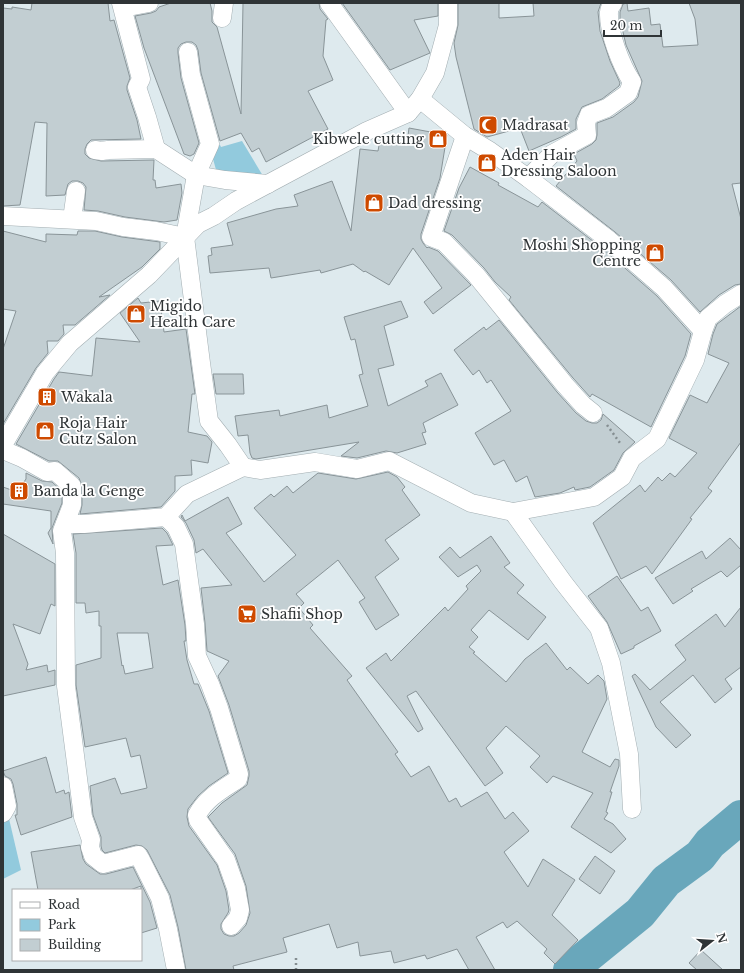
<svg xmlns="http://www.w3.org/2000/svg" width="744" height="973" viewBox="0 0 744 973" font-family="'Libre Baskerville',serif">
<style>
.green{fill:#92cadd}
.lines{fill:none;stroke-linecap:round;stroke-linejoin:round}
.river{stroke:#69a7bb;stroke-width:34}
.building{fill:#c2ced2;stroke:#899498;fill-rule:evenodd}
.minor-casing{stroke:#a3aeb2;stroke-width:19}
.path{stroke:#858e91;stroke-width:2.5;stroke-dasharray:2 3;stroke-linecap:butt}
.minor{stroke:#fff;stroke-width:18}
.labels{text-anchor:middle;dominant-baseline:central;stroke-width:3.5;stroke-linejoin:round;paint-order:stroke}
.poi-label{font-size:14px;fill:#2f3436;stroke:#fff;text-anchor:start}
</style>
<rect width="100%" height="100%" fill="#deeaee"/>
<g class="green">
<polygon points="242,141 266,181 218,177 210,148 220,145 221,147"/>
<polygon points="3,793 21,870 3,879"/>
</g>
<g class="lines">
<polyline class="river" points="570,970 640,913 666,881 700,856 710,843 741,817"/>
</g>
<g class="building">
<polygon points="32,3 108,3 110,21 114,20 130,78 127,86 127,90 137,120 141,139 91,140 87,144 85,149 85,154 89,158 101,161 154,160 153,180 155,180 156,188 181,184 182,193 177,220 164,222 125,217 98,211 84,210 86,187 83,183 78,181 72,181 68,184 65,195 46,196 47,123 35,122 20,205 3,206 3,8 12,9 12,7 31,10"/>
<polygon points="171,3 210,3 212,11 212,22 217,27 241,114 243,3 319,3 320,9 328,19 326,20 323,56 333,80 308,91 328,129 266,162 259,148 252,152 241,133 220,141 201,73 198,50 196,45 192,42 186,42 181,44 178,48 178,53 181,78 199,143 194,154 190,156 184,154 144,48 135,16 151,13 156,11 159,7"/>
<polygon points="342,3 438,3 438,16 414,20 430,53 390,70"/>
<polygon points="458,3 499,3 499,18 534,16 533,3 601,3 598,12 600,31 610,61 620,83 619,86 602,99 582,107 576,119 576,129 561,137 529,151 520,128 487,137 474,129 456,57 454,43 458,25"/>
<polygon points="627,3 628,11 649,8 651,25 660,24 663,47 698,45 695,19 689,3 741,3 741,183 732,184 741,219 741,284 735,285 719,295 700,312 671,280 615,232 556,186 577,161 574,154 592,144 596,140 597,135 597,123 613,117 634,102 638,97 642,81 626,45 620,19 620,12 623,4"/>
<polygon points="409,128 447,135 440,178 421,234 421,239 423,243 427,248 428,247 438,251 471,285 433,314 424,302 442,288 413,248 389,285 365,271 364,272 353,264 321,273 320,270 271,278 269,268 210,273 208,256 212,255 211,248 233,245 227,223 276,209 298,206 294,195 332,181 351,231 360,149 378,151 380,140 407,143"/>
<polygon points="470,167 499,183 498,185 538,207 542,202 602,248 657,296 691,334 685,356 651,427 592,394 590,397 573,378 509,300 511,297 495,282 484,268 452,235 444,231 459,188"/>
<polygon points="3,231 46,242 46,234 77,235 78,231 95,231 122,237 160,242 160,249 142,267 99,297 110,295 75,325 63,325 64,334 58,341 47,341 48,353 36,368 3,424 3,349 16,311 3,309"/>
<polygon points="138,298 141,303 160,301 164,332 186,329 195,394 192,394 188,432 207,436 212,442 208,463 191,460 192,475 175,476 175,491 161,507 80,514 82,505 82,486 79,478 58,461 49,461 16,444 54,379 59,372 92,376 96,338 140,342 120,313"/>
<polygon points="401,301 408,317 384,326 394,365 378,369 388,406 428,386 425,381 441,373 458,405 423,423 426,432 422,433 426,444 397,453 386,451 357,458 341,456 359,442 256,459 252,458 250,453 248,435 238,436 235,416 279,410 280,416 327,405 329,418 368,406 359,375 363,374 355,339 351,340 344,317"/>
<polygon points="741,306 741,442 708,488 712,491 690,518 692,519 652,574 646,566 621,579 593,523 640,485 645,492 658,477 662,481 670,473 675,477 697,453 669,438 690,395 707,403 729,363 708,354 713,334 717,324"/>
<polygon points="499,320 557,392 576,413 586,421 592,423 597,423 601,420 603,414 635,442 623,453 614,470 590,487 575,490 574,487 560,493 535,497 527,476 516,482 504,460 494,465 475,433 511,411 491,380 487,383 479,370 473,375 454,350 484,327 486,330"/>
<polygon points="213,374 243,374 244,394 216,394"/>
<path d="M 388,472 L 397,477 L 405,487 L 402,490 L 420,515 L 385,540 L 399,559 L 375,577 L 399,615 L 376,630 L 359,602 L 365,598 L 338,560 L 296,594 L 304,603 L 299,608 L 313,625 L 310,628 L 352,676 L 347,680 L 398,752 L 395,754 L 411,777 L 429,766 L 449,802 L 456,798 L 461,807 L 487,792 L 505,819 L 513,812 L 529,831 L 504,852 L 528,887 L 543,859 L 575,880 L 552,915 L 578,940 L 555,964 L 544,953 L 547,949 L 517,921 L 507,928 L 503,922 L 476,937 L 495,970 L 469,970 L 457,949 L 427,959 L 425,955 L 394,963 L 391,951 L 360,956 L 358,942 L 337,948 L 329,924 L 283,938 L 287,952 L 233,966 L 234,970 L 186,970 L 178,927 L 170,895 L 147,850 L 142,846 L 136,845 L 105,853 L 102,850 L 101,846 L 101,837 L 93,815 L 90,786 L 115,778 L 121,794 L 147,788 L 140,755 L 131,757 L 126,738 L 85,747 L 76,685 L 76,665 L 101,658 L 101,626 L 99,626 L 99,611 L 86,613 L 85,603 L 76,603 L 76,553 L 73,534 L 162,528 L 167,533 L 173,545 L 156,546 L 163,585 L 178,580 L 185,625 L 186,641 L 184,641 L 187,660 L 194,684 L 198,684 L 209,711 L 228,773 L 209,786 L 198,796 L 188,809 L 187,817 L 189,826 L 217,865 L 226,891 L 229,910 L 228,913 L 221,924 L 221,929 L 224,934 L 229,936 L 234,936 L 239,933 L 246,925 L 250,913 L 246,886 L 235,854 L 208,817 L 222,803 L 247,785 L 249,776 L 249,771 L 229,705 L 218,676 L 229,661 L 207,651 L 205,623 L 201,588 L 232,585 L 203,549 L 196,553 L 194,540 L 186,523 L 181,517 L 182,515 L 185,521 L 228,497 L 242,524 L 226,533 L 264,582 L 296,555 L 254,508 L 271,494 L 274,497 L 287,486 L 293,493 L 318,473 L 356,479 ZM 117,633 L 148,633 L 153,668 L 125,674 L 123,665 L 122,666 Z"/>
<polygon points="26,473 42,481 52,482 62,491 62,503 52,528 53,544 48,533 51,528 51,511 3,504 3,487 17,492 26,479"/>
<polygon points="3,534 55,564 55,606 51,604 40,634 13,624 28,664 26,670 47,665 48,672 55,670 55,685 3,696"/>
<polygon points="491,536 510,563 504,567 524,585 517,593 546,617 528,640 489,610 471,630 478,637 469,647 475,652 473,653 506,682 525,659 546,643 567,670 570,667 588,684 598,675 604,681 607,699 582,752 610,767 615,759 619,760 619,766 610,792 612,792 606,812 608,813 604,819 613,824 626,839 611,853 571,827 593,793 553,776 547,783 530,767 540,756 506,726 486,748 503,773 485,786 416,691 407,696 423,729 418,732 366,668 386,653 391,661 445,607 448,611 468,589 466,586 481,571 477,565 458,577 439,557 450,547 460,558"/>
<polygon points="730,538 741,550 741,565 727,577 721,571 691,589 693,591 673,604 655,578 702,551 706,559"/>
<polygon points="617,576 641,611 648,607 661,631 634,646 634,648 621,654 607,622 588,596"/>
<polygon points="741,607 741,667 725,679 732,689 715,703 693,675 660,702 691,735 676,748 656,727 632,676 635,674 650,690 686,660 675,645 716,614 725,627"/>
<polygon points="46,757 56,793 64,790 65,794 69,792 72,817 21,835 15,815 17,815 17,804 13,784 11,779 5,776 3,771"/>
<polygon points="80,845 83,859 86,864 100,874 106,874 133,867 150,902 157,928 141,933 141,886 130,890 38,890 31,852"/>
<polygon points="595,856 615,871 600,894 579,879"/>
<polygon points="701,950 723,970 697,970 689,963"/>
</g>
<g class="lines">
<g class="minor-casing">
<g id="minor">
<polyline points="121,3 141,79 137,87 147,117 156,149"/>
<polyline points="329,3 408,113"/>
<polyline points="123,8 149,3"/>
<polyline points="222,18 224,3"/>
<polyline points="188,52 191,75 210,144 196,175 185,237 201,363 209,421 228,445 243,467 260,470 315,462 357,469 389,461 471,503 513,512 594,497 622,477 632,458 657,439 695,360 703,331 664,288 609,240 528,178 490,151 465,136 420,99"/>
<polyline points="465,136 431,237 444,242 476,275 565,385 583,405 593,413"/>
<polyline points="95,150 102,151 108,150 156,149 196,175 225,180 268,184"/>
<path d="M 528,178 L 552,154 L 587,135 L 586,123 L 589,115 L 607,108 L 628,93 L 632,82 C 621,65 608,32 609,12 C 609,9 611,6 613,3"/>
<polyline points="3,216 96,221 123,227 156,231 185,237"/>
<polyline points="72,219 76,191"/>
<polyline points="703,331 708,318 725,304 741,294"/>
<polyline points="3,445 45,373 70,343 149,275 198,224 214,216 236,201 367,131 408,113 420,99 435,73 448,25 448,3"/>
<polyline points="3,450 22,458 47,472 55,471 72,486 72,505 62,531 65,553 66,686 83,817 91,840 90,847 93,856 103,864 138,855 141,860 160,898 168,929 176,970"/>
<polyline points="513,512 563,582 599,628 611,663 629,754 632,809"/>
<path d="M 166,517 L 176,527 L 184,544 L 195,624 L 197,656 L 210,684 L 219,708 L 239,774 L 238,779 C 223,789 206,798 197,815 L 198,820 L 226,860 L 236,888 L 240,910 L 238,918 L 231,926"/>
<polyline points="65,524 84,524 166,517 187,494 243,467"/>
<polyline points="3,786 7,806 3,813"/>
</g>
</g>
<g class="path">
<polyline points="607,425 620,443"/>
<polyline points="296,970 296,956"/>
</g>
<use href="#minor" class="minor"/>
</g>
<defs>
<g id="mosque-square" transform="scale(1)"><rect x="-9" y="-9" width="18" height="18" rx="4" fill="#ce4a00" stroke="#fff"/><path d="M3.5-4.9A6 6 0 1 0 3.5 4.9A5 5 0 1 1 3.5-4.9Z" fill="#fff"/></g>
<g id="shop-square" transform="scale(1)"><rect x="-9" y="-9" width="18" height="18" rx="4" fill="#ce4a00" stroke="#fff"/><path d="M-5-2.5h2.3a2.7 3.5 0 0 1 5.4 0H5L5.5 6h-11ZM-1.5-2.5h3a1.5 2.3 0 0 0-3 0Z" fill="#fff"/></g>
<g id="building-square" transform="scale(1)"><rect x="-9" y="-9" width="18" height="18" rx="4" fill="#ce4a00" stroke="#fff"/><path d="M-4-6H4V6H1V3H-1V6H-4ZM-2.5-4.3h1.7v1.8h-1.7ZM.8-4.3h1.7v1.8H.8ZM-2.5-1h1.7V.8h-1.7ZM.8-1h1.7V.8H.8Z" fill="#fff"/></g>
<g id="supermarket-square" transform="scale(1)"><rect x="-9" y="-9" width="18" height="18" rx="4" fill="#ce4a00" stroke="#fff"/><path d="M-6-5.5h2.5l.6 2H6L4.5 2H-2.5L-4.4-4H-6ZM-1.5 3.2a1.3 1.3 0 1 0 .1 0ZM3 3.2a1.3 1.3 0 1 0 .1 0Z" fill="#fff"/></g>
</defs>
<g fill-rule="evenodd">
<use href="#mosque-square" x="488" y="125"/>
<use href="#shop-square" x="438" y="139"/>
<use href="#shop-square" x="487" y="163"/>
<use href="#shop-square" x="374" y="203"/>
<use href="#shop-square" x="655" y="253"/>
<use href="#shop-square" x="136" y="314"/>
<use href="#building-square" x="47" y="397"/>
<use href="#shop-square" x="45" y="431"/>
<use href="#building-square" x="19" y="491"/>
<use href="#supermarket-square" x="247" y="614"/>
</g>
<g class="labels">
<g class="poi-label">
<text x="502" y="125">Madrasat</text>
<text x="424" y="139" text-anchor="end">Kibwele cutting</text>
<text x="501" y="155">Aden Hair<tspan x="501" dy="16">Dressing Saloon</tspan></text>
<text x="388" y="203">Dad dressing</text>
<text x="641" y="245" text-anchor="end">Moshi Shopping<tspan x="641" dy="16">Centre</tspan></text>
<text x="150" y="306">Migido<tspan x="150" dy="16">Health Care</tspan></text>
<text x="61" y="397">Wakala</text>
<text x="59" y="423">Roja Hair<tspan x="59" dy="16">Cutz Salon</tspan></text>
<text x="33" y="491">Banda la Genge</text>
<text x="261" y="614">Shafii Shop</text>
</g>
</g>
<rect width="744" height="973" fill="none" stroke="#2f3436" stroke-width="8"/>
<rect x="12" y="889" width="130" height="72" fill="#ffffff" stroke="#acaeaf"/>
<rect x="20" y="902" width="20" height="6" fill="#ffffff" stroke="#acaeaf"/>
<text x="48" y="909" font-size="12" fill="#2f3436">Road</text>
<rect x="20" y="919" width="20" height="12" fill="#92cadd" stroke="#acaeaf"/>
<text x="48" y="929" font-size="12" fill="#2f3436">Park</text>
<rect x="20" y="939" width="20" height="12" fill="#c2ced2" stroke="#acaeaf"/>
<text x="48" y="949" font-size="12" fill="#2f3436">Building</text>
<g transform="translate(712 941) rotate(73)" stroke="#ffffff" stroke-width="3" paint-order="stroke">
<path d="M0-3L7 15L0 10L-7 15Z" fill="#2f3436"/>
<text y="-6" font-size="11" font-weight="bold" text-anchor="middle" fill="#2f3436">N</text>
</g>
<path d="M604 30v6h57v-6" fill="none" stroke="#2f3436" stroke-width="2"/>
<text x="610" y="30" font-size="12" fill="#2f3436" stroke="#ffffff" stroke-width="3" paint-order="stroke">20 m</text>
</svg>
